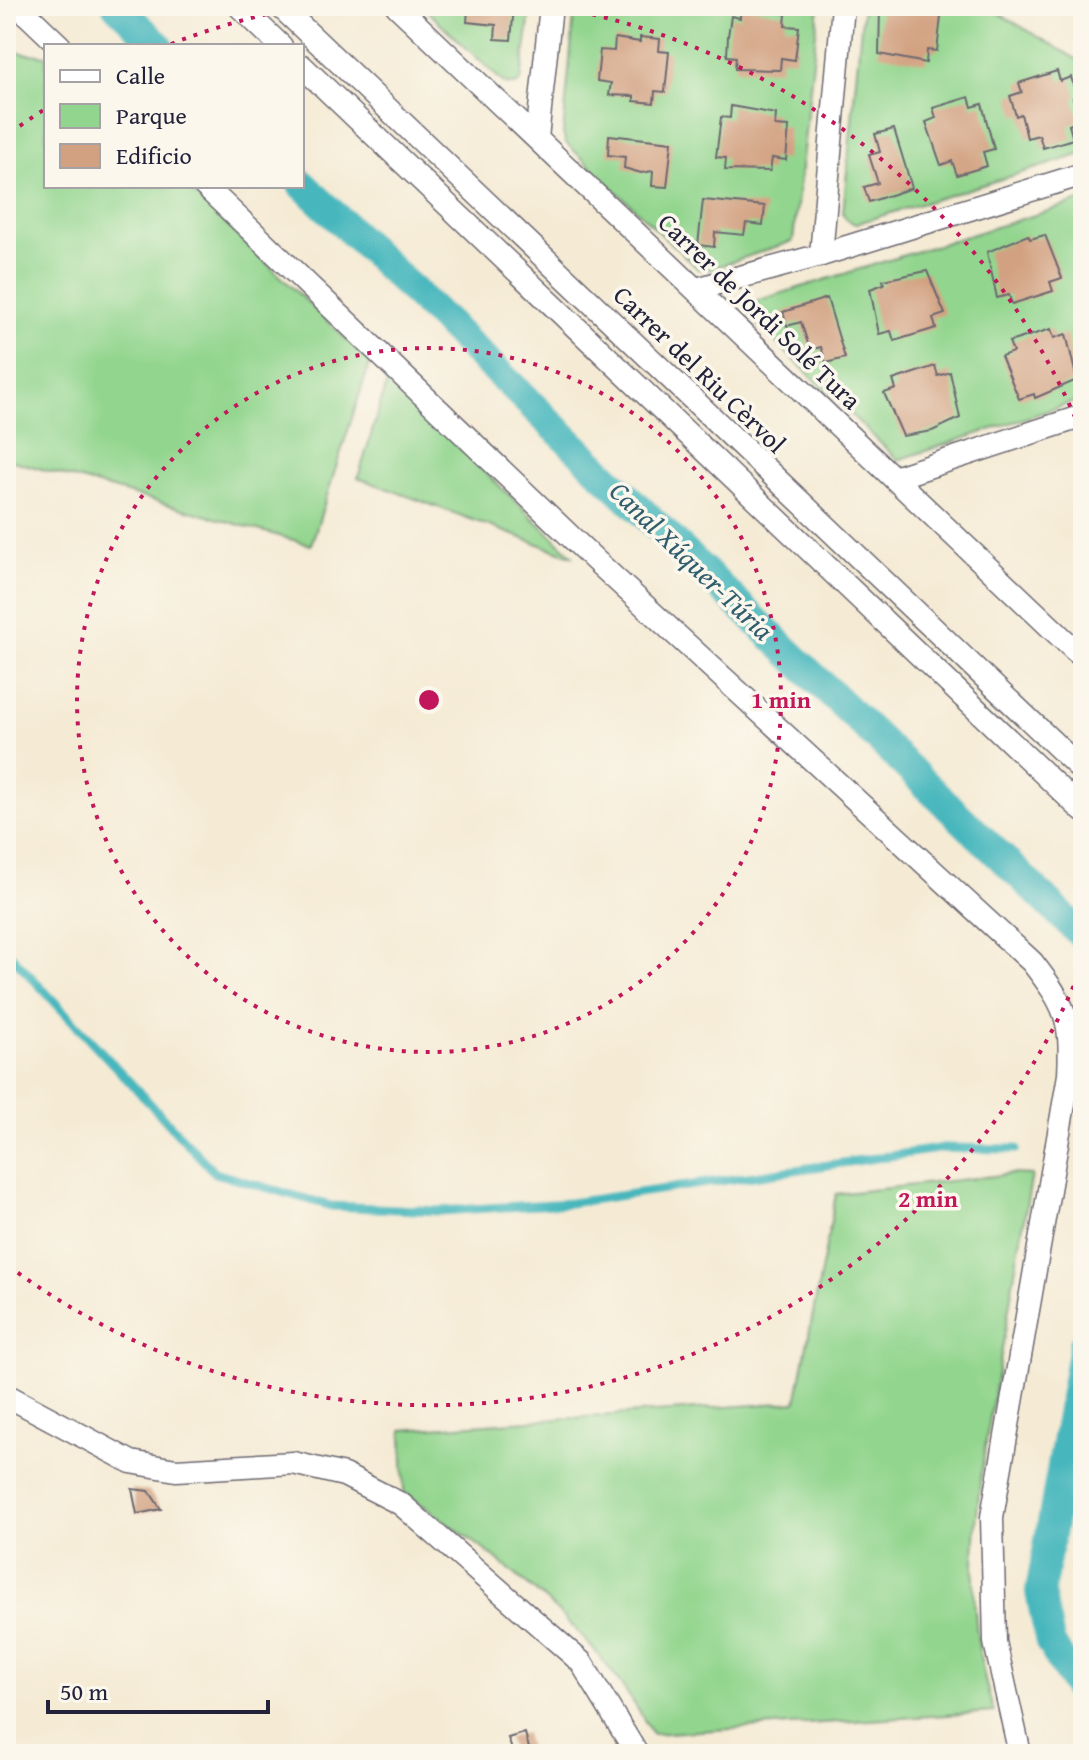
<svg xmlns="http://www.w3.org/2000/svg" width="1089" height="1760" viewBox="0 0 1089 1760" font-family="'Gentium Book Plus',serif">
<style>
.green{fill:#92d58e;stroke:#5a7c64;stroke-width:2}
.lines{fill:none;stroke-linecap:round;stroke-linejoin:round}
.stream{stroke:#47b7bd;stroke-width:9}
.canal{stroke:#47b7bd;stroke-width:30}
.building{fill:#d2a181}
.minor-casing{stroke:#6c6871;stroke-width:25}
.minor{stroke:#fff;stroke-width:22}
.ring{fill:none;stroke:#c2185b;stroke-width:4;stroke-dasharray:4 8}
.labels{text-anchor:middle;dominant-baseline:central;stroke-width:7;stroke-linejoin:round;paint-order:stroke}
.street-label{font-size:26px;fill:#22223b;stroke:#fbf7ec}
.water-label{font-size:28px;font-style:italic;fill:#315e6f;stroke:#fbf7ec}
.centre{fill:#c2185b;stroke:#fbf7ec;stroke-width:4}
.ring-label{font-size:24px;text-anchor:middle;font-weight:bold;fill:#c2185b;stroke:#fbf7ec;stroke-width:7;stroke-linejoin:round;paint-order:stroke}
</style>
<rect width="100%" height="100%" fill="#fbf7ec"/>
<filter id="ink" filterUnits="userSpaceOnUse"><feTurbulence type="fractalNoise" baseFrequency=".0125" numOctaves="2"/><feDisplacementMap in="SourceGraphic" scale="16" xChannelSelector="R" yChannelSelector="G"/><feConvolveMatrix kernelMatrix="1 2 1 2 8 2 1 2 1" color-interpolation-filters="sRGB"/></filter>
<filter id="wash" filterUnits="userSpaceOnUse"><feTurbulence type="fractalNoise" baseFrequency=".006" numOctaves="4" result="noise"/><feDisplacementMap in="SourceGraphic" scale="32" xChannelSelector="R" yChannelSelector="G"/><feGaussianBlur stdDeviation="1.8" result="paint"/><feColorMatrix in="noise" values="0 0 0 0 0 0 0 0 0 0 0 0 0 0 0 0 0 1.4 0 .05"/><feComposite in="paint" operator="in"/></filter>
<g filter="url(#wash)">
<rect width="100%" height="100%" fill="#f5ebd5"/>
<g class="green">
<polygon points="422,6 531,6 521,81 516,85 505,84"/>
<polygon points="575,6 819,6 793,241 708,270 698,269 566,143 563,134"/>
<polygon points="863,6 986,6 1083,63 1083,154 855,224 846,219 843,213"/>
<polygon points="6,51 46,56 46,186 186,186 370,362 311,545 6,459"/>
<polygon points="1083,200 1083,399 898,460 750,317 750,310 756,301"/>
<polygon points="388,379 574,557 358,478"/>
<path d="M 1011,1174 L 1032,1175 C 1021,1233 1012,1291 1002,1349 C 981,1467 955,1595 994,1712 L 652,1734 C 595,1626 501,1560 404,1492 L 402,1430 L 796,1402 L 836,1194 Z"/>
</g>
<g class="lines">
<polyline class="stream" points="6,950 215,1173 331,1206 439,1211 570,1203 944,1148 1016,1149"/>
<g class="canal">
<polyline points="117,6 159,46"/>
<polyline points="302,184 1083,936"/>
<polyline points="1083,1346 1040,1592 1050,1642 1083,1698"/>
</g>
</g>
<g id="blocks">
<g class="building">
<polygon points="451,6 514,6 511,40 495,39 496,25 467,22 468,10 450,9"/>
<polygon points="741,6 786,14 785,26 799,27 795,60 781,58 780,70 735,69 736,57 727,56 728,36 731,16 740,18"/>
<polygon points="884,6 942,8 937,51 927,50 926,63 879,54 880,9"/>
<polygon points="640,37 660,39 659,51 669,52 665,92 655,91 654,103 634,101 634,96 609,95 611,83 597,81 600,50 614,51 615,38 640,42"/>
<polygon points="1057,71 1060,81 1071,77 1077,97 1073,98 1081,121 1069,125 1073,139 1043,148 1039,135 1027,138 1021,114 1016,116 1010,96 1022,92 1019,83"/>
<polygon points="969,97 972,107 982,104 994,149 983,152 987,166 957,175 952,161 941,165 926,122 936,118 933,108"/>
<polygon points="731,106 776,114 775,126 789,127 786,160 772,158 770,171 725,170 726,158 716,157 721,117 730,118"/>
<polygon points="894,129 912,188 869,202 864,187 878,183 869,155 880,152 875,134"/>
<polygon points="609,135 672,142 667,187 652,186 653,171 641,173 624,168 625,157 608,155"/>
<polygon points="703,200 765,206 763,225 746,223 744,235 715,232 714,247 698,245"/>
<polygon points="1028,235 1030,239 1045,235 1062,278 1050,282 1053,291 1012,304 1009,295 997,298 987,252"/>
<polygon points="927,271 945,314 933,318 936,328 894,341 891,331 879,334 870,289 884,284 883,280"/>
<polygon points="827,298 845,358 826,363 821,347 810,350 801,322 787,326 783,312"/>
<polygon points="1051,329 1054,338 1066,334 1077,380 1035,398 1034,394 1019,399 1001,356 1013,352 1009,342"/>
<polygon points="935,366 938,376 950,372 960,418 932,431 903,436 884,393 896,389 893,380"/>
<polygon points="132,1489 149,1491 161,1509 137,1514"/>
<polygon points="525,1733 529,1748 513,1753 508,1738"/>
</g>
</g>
</g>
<g filter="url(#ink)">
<use href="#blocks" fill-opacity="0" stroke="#6c6871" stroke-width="2"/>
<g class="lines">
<g class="minor-casing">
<g id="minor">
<polyline points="18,6 60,46"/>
<polyline points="239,6 281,46"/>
<polyline points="280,6 1083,771"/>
<polyline points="397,6 1083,658"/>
<polyline points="302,66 1083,811"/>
<polyline points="537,138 551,6"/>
<path d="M 205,186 L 596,561 L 1032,962 C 1066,1006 1072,1019 1069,1075 L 992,1517 L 995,1642 L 1020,1754"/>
<polyline points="821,255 843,6"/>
<polyline points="696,289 821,255 1083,174"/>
<polyline points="894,478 1083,416"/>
<polyline points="6,1395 131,1462 176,1470 293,1463 344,1475 401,1504 581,1662 637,1754"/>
</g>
</g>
<use href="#minor" class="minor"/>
</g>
</g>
<g class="ring">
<circle cx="429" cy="700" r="352"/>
<path d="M1083 964A705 705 0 0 1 10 1267M10 133A705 705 0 0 1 45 109M171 44A705 705 0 0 1 301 7M557 7A705 705 0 0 1 1083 436"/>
</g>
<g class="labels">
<g class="street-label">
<text transform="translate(760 311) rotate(44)">Carrer de Jordi Solé Tura</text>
<text transform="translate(700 369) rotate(44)">Carrer del Riu Cèrvol</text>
</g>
<g class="water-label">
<text transform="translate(692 560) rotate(44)">Canal Xúquer-Túria</text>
</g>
</g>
<circle cx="429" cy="700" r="12" class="centre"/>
<g class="ring-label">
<text x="781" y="708">1 min</text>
<text x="928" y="1207">2 min</text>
</g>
<rect width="1089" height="1760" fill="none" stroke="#fbf7ec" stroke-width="32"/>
<rect x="44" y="44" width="260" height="144" fill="#fbf7ec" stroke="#a4a2a5" stroke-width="2"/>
<rect x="60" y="70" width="40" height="12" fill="#ffffff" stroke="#a4a2a5" stroke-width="2"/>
<text x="116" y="84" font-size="24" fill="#22223b">Calle</text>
<rect x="60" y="104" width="40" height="24" fill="#92d58e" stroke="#a4a2a5" stroke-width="2"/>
<text x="116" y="124" font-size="24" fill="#22223b">Parque</text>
<rect x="60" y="144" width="40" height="24" fill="#d2a181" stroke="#a4a2a5" stroke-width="2"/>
<text x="116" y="164" font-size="24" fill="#22223b">Edificio</text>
<path d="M48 1700v12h220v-12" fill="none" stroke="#22223b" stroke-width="4"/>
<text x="60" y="1700" font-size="24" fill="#22223b" stroke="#fbf7ec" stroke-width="6" paint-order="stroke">50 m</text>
</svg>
